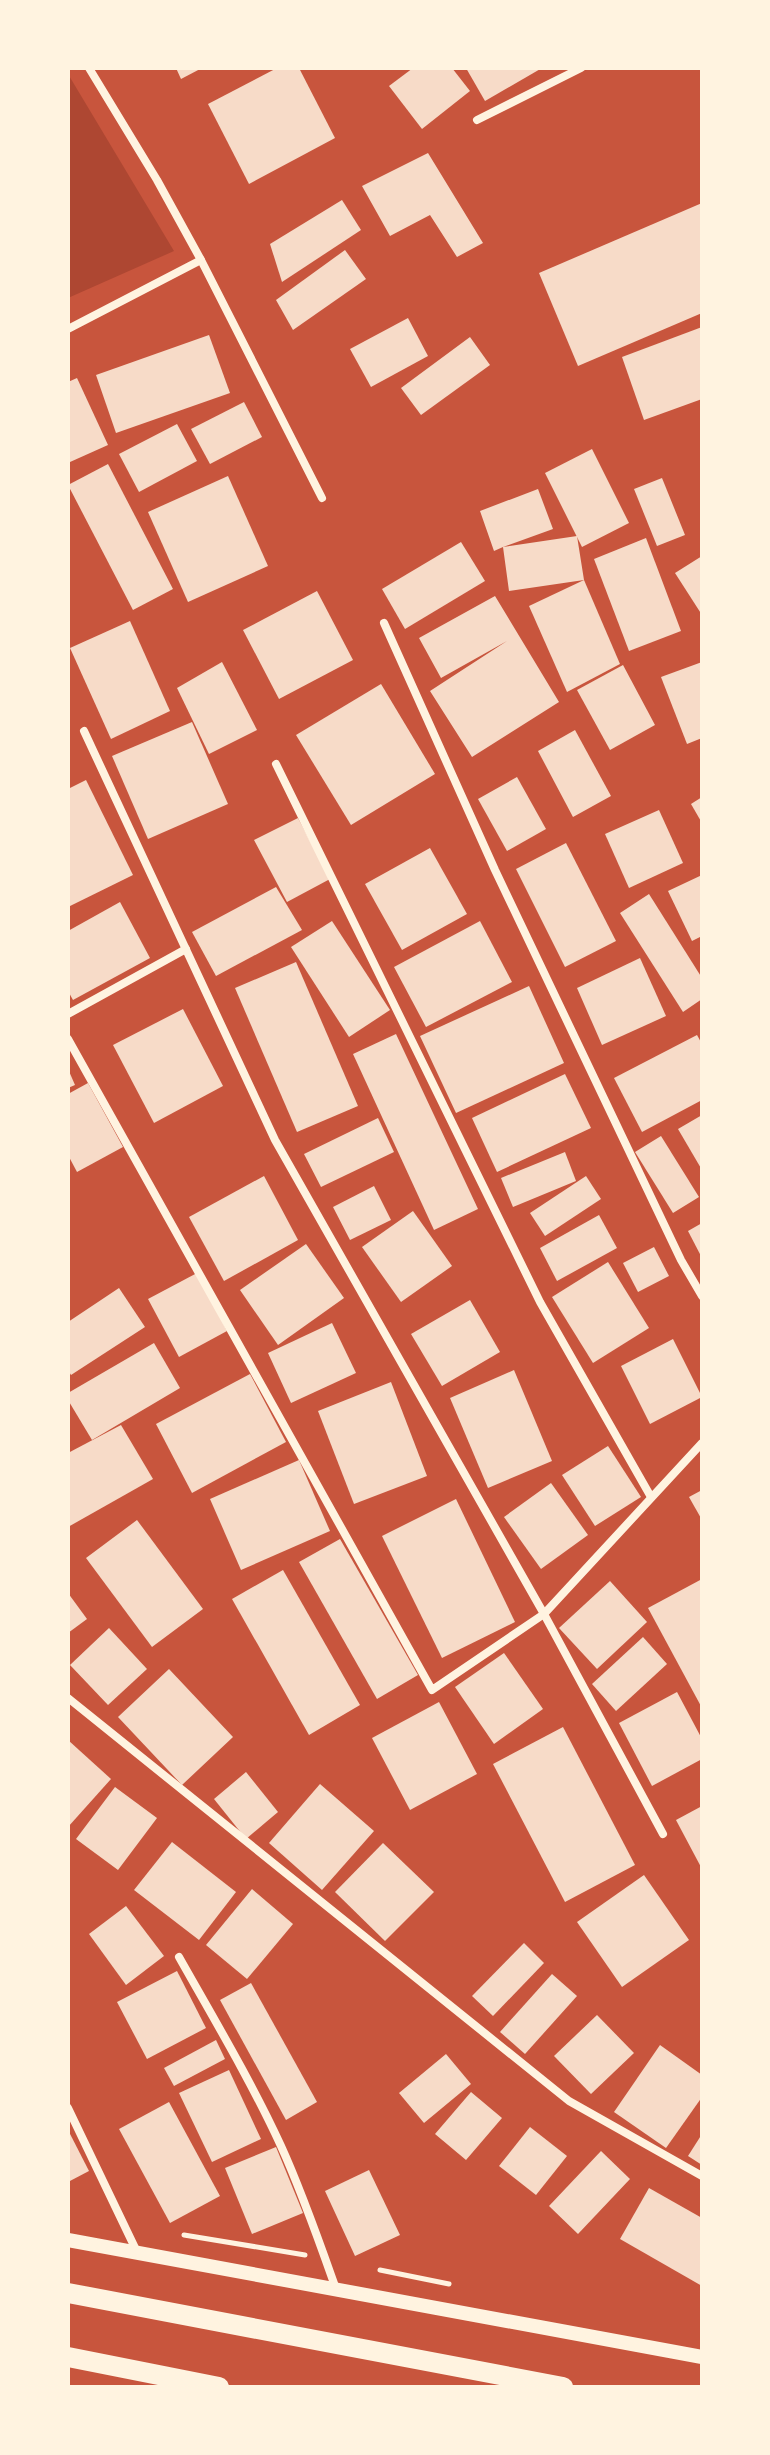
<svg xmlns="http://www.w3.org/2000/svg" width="770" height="2455" viewBox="0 0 770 2455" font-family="'Source Sans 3',sans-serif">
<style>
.green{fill:#ae4732}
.building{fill:#f7dbc8}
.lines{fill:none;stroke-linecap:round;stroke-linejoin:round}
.path{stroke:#fff3e0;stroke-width:5}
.minor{stroke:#fff3e0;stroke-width:8}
.tertiary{stroke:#fff3e0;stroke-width:14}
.primary{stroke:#fff3e0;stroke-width:20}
</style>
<rect width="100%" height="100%" fill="#c8553d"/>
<polygon class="green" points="68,74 174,251 68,298"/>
<g class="building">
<polygon points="176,68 202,68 181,79"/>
<polygon points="277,68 299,68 335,138 249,184 208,104"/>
<polygon points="413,68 452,68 470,91 422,129 389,86"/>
<polygon points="466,68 542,68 485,101"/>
<polygon points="428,153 483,243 457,257 430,215 390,236 362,186"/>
<polygon points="342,200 361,230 282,282 270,244"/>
<polygon points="702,203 702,313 578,366 539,273"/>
<polygon points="345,250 366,279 293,330 276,300"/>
<polygon points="408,318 428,356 371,387 350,349"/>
<polygon points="702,327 702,399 644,420 622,357"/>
<polygon points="209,335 230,393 116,433 96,375"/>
<polygon points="470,337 490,365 421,415 401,388"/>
<polygon points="77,378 108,445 70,462 68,457 68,382"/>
<polygon points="244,402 262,437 210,464 191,429"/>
<polygon points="177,424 197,461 139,492 119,454"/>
<polygon points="592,449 629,523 582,547 545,473"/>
<polygon points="108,464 173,589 133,610 68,485"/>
<polygon points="228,476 268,566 188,602 148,512"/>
<polygon points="662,478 685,535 657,546 634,489"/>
<polygon points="538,489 553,529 503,547 577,536 584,580 509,591 503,547 494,551 480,511"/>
<polygon points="646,538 681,631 629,651 594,559"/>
<polygon points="461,542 485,581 405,629 382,589"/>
<polygon points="702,556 702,615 675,573"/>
<polygon points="584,580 620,664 567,692 529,606"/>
<polygon points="317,591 353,660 279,699 243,630"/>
<polygon points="495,596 559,702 472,757 430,691 507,641 441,678 419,638"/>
<polygon points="130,621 170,711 111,739 70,648"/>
<polygon points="222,662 257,730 209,754 177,688"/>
<polygon points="702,662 702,738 687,744 661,677"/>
<polygon points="623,665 655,725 610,750 577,690"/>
<polygon points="381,684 435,774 351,825 296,735"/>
<polygon points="192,722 228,804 148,839 112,756"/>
<polygon points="575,730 611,796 573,817 538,751"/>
<polygon points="517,777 546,829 507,851 478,799"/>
<polygon points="86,780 133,875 68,907 68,789"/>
<polygon points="702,797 702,823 691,804"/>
<polygon points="659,810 683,863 629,888 605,834"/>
<polygon points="298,818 330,879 287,902 254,840"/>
<polygon points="566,843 616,941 565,967 516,869"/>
<polygon points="430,848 467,914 402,950 365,884"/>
<polygon points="702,875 702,936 692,941 668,891"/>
<polygon points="276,887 302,930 216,976 192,932"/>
<polygon points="649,894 702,978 702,999 683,1012 620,913"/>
<polygon points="120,902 150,958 73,1000 68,991 68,931"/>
<polygon points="332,921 390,1010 349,1037 291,947"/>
<polygon points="480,921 512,982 426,1027 394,967"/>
<polygon points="640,958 666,1016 602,1045 577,988"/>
<polygon points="296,962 358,1106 297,1132 235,988"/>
<polygon points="529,986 564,1063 456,1113 420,1036"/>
<polygon points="183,1009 223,1086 154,1123 113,1045"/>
<polygon points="396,1034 478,1209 434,1230 353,1054"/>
<polygon points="697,1035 702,1044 702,1100 642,1132 614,1078"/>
<polygon points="68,1069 75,1085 68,1088"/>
<polygon points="565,1074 591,1128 497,1172 472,1118"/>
<polygon points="88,1083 123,1147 77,1172 68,1155 68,1094"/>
<polygon points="702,1115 702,1170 678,1129"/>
<polygon points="378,1118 394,1152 321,1187 304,1154"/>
<polygon points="661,1136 699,1197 673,1213 635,1152"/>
<polygon points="565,1152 576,1181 513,1207 501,1178"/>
<polygon points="264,1176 298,1240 224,1281 189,1217"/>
<polygon points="586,1176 601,1199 545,1236 530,1213"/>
<polygon points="374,1186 391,1220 350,1240 333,1207"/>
<polygon points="413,1211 452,1266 401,1302 362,1247"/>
<polygon points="599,1215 617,1248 557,1281 540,1248"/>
<polygon points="702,1223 702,1258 688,1231"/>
<polygon points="306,1244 344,1298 278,1345 240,1290"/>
<polygon points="654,1247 669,1276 638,1292 623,1263"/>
<polygon points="608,1262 649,1328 593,1363 552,1297"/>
<polygon points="197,1273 227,1331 179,1357 148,1299"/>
<polygon points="119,1288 145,1327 71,1375 68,1370 68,1322"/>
<polygon points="470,1300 500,1352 442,1386 411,1334"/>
<polygon points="332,1323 356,1373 291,1403 268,1353"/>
<polygon points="673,1339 702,1397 650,1424 621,1366"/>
<polygon points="154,1343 180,1388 92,1440 68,1400 68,1393"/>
<polygon points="514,1370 552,1461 488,1488 450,1398"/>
<polygon points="250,1374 286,1442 192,1493 156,1424"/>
<polygon points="391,1382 427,1476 354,1504 318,1411"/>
<polygon points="121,1425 153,1479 68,1527 68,1453"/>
<polygon points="608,1446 641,1497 595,1526 562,1475"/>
<polygon points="299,1460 330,1531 241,1570 210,1499"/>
<polygon points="551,1483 588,1535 541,1569 504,1517"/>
<polygon points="702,1490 702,1520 689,1497"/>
<polygon points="456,1499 515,1622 442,1658 382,1536"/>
<polygon points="137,1520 203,1609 152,1647 86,1558"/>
<polygon points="340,1539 418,1675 377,1699 299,1562"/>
<polygon points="283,1570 360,1705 309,1735 232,1599"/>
<polygon points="702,1579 702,1708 648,1608"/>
<polygon points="610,1581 647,1622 597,1669 559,1628"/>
<polygon points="68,1593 87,1619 68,1633"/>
<polygon points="109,1628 147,1669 108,1705 70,1665"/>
<polygon points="643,1637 667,1664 616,1711 592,1684"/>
<polygon points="504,1653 543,1709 494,1744 455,1687"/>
<polygon points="169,1669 233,1737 182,1785 118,1717"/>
<polygon points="677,1692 702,1739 702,1759 652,1786 619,1723"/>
<polygon points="439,1702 477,1774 410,1810 372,1738"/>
<polygon points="563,1727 635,1865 565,1902 493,1764"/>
<polygon points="68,1740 111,1779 68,1827"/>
<polygon points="246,1772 278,1812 246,1839 214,1799"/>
<polygon points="320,1784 374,1831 322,1890 269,1843"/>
<polygon points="115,1787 157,1818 118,1870 76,1839"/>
<polygon points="702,1806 702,1869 676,1820"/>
<polygon points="172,1842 236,1892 199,1940 134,1890"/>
<polygon points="383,1843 434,1892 385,1941 335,1892"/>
<polygon points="644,1875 689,1940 622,1987 577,1922"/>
<polygon points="252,1889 293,1924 247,1979 206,1945"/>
<polygon points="126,1906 164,1956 126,1985 89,1934"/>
<polygon points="524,1943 544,1963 493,2016 472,1996"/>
<polygon points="177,1971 206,2028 147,2059 117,2002"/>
<polygon points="552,1974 577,1996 525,2054 500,2032"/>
<polygon points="251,1983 317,2102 286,2120 220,2000"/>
<polygon points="597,2015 634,2053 591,2094 554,2056"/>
<polygon points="216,2040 225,2059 174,2086 164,2068"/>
<polygon points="660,2045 702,2075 702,2097 666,2148 614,2112"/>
<polygon points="446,2054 471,2084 424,2123 399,2093"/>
<polygon points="229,2070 261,2139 212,2162 179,2093"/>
<polygon points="471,2092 502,2118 466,2160 435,2134"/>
<polygon points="169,2102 220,2196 170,2223 119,2129"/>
<polygon points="530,2127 567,2156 536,2195 499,2166"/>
<polygon points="68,2130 89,2171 68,2182"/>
<polygon points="702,2134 702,2165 688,2156"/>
<polygon points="276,2147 303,2213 252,2234 225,2168"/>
<polygon points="601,2151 630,2179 578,2234 549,2206"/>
<polygon points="369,2170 400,2235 355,2256 325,2191"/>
<polygon points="649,2188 702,2218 702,2286 620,2239"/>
</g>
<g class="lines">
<g class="path">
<polyline points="184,2235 305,2255"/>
<polyline points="380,2270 449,2284"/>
</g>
<g class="minor">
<polyline points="89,68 157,180 201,260 322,498"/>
<polyline points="477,120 581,68"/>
<polyline points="68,329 201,260"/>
<polyline points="384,623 495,870 681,1260 702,1296"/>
<polyline points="84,731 275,1140 544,1614 663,1834"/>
<polyline points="276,764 540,1302 651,1497"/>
<polyline points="68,1014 186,949"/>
<polyline points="68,1039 432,1690 544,1614 702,1443"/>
<polyline points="68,1698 569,2101 702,2176"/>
<path d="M 179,1957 C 214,2019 251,2081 281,2146 C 302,2192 319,2241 336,2289"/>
<polyline points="68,2108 137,2252"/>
</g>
<polyline class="tertiary" points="68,2240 702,2357"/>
<g class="primary">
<polyline points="68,2293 563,2387"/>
<polyline points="68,2357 219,2387"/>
</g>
</g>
<rect width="770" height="2455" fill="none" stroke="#fff3e0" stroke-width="140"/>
</svg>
